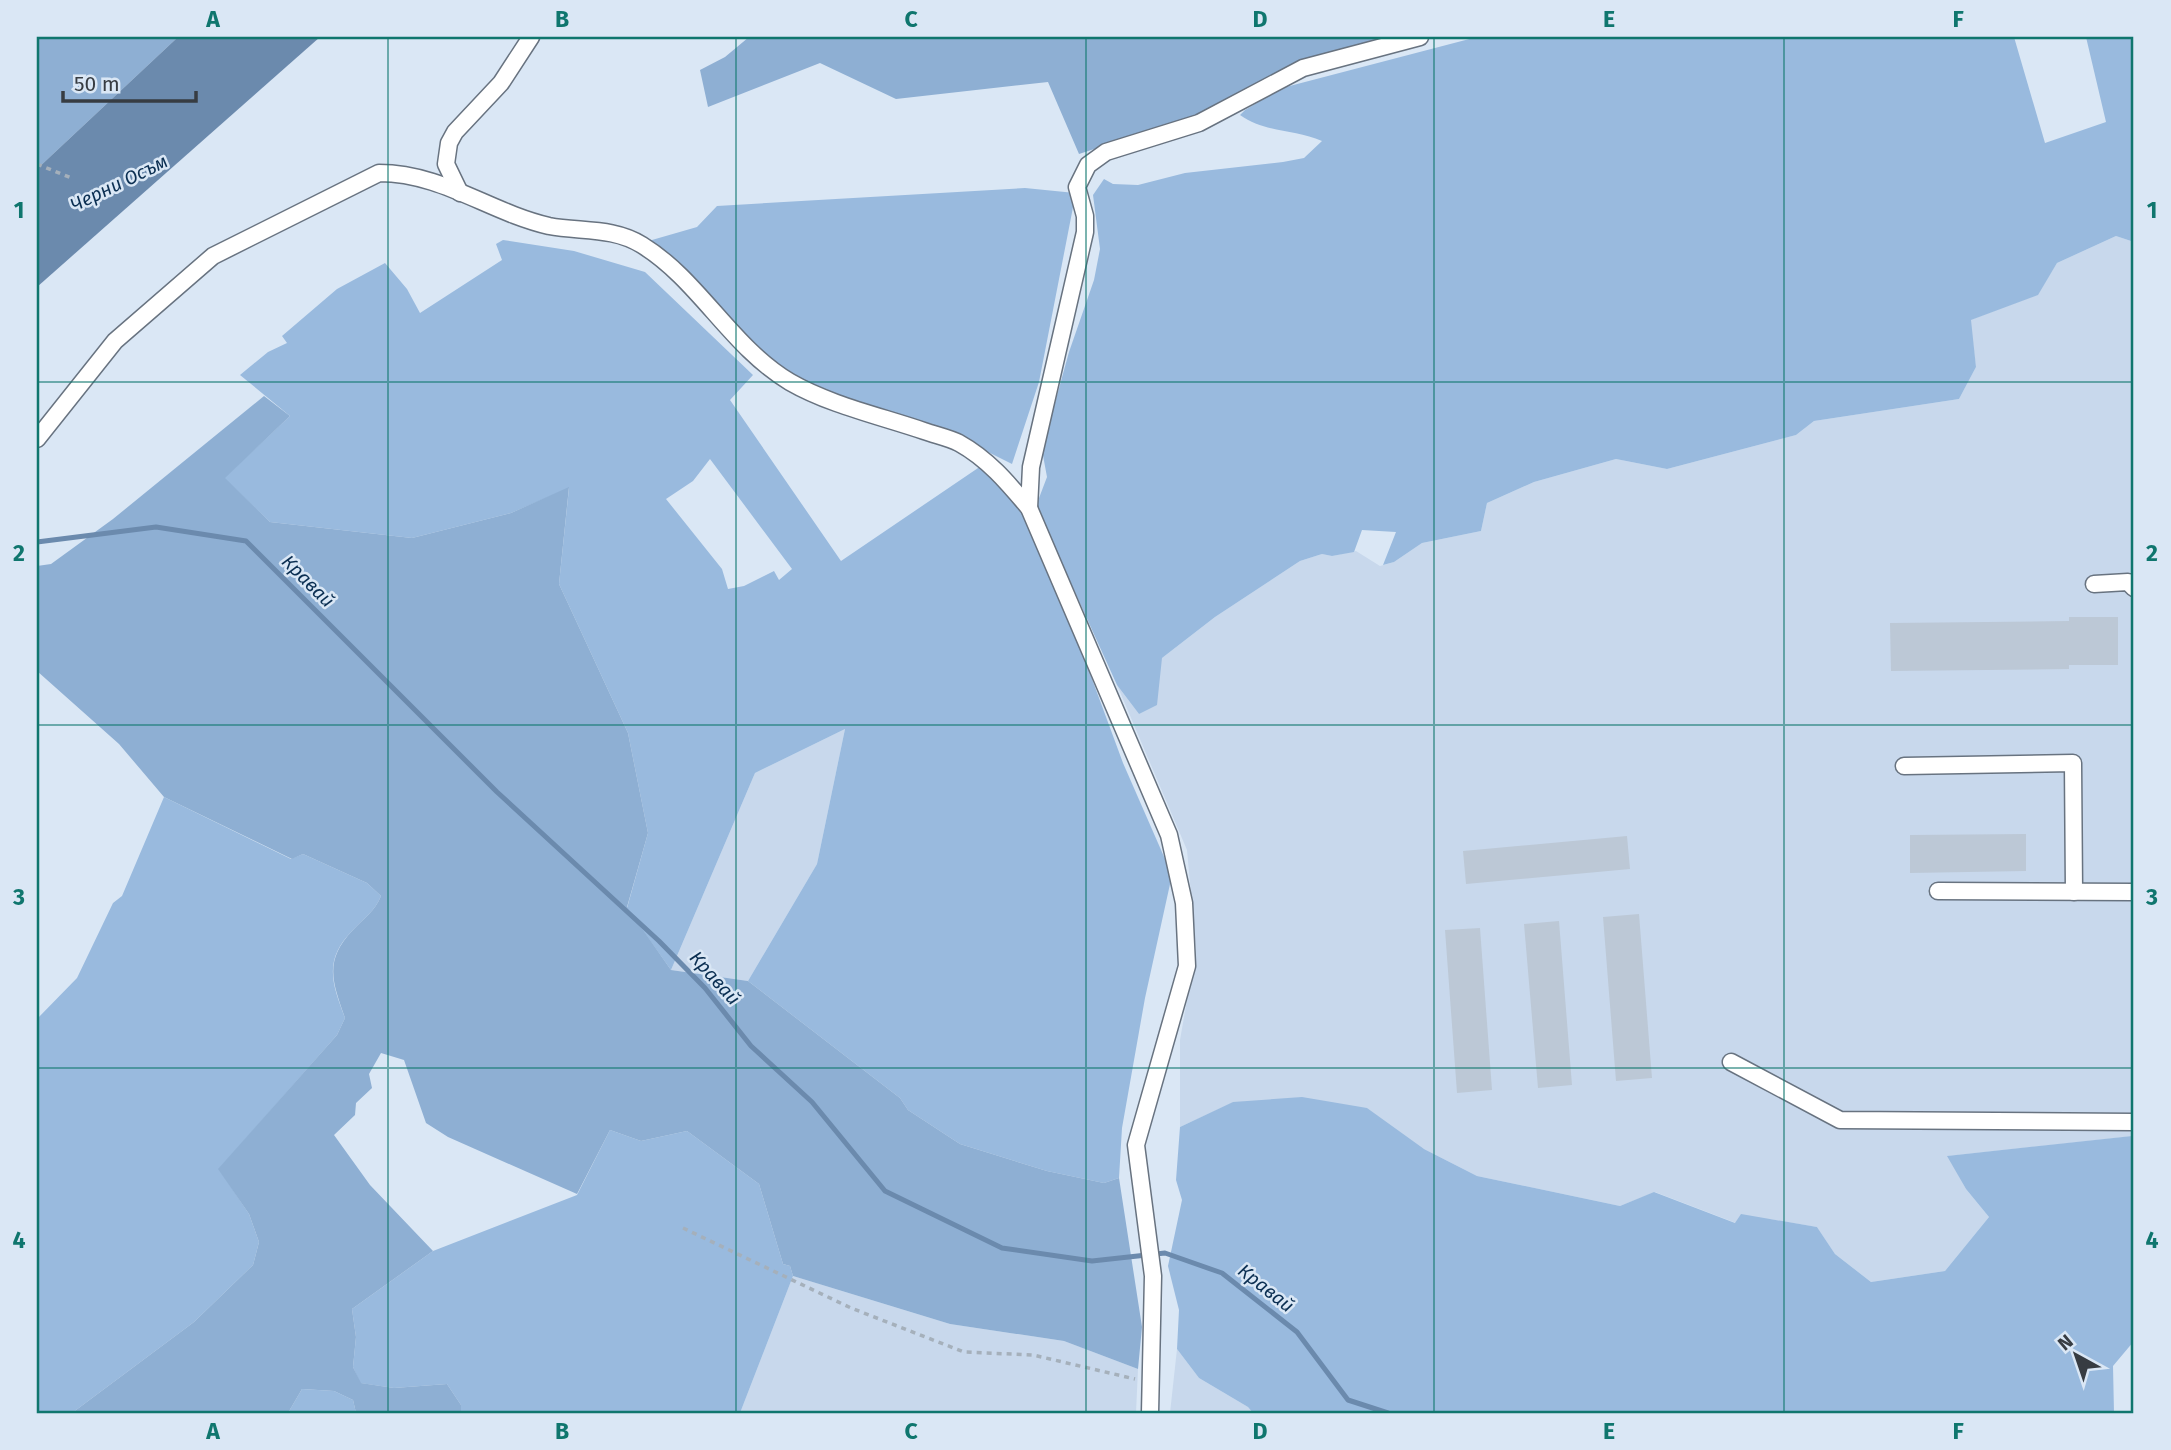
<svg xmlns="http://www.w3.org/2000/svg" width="2171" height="1450" viewBox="0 0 2171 1450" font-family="'Fira Sans',sans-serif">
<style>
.built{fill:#c8d8ec}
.green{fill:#99bade;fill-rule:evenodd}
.forest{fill:#8eafd3}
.water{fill:#6b8aad}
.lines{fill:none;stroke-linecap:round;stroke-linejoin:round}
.stream{stroke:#6b8aad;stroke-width:5}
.building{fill:#bcc8d6}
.street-casing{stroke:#687380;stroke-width:19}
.path{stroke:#a5b0bb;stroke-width:3.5;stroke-dasharray:5 5;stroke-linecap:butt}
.street{stroke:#fff;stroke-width:16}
.grid{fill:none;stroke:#0f766e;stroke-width:2;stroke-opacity:0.55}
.labels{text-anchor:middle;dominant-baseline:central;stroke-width:5;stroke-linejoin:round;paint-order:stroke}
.water-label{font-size:19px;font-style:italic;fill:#0b2f52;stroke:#dae7f5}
.neatline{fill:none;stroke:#0f766e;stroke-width:2.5}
.grid-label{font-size:23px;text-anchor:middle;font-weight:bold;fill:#0f766e}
</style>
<rect width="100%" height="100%" fill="#dae7f5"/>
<g class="built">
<polygon points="2116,236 2134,242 2134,1136 1948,1156 1966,1189 1989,1217 1945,1271 1871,1282 1835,1254 1817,1227 1769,1219 1736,1223 1655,1192 1620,1206 1477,1176 1424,1149 1234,1102 1180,1127 1180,1040 1196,949 1187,850 1117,685 1139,714 1162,658 1215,617 1300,561 1322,554 1332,556 1356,551 1380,566 1394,562 1422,543 1481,531 1487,503 1534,482 1616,459 1667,469 1796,435 1814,421 1959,399 1976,367 1970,320 2037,295 2057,263"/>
<polygon points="845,729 817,864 748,981 671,970 755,773"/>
<polygon points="793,1276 950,1324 1064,1341 1138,1369 1136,1413 740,1413"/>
<polygon points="1177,1349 1199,1378 1248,1407 1253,1413 1170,1413"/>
</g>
<g class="green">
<path d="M 1477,37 L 2014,37 L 2045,143 L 2106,122 L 2086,37 L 2134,37 L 2134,242 L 2116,236 L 2057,263 L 2038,295 L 1971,320 L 1976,367 L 1959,399 L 1814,421 L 1796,435 L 1667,469 L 1616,459 L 1534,482 L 1487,503 L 1481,531 L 1422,543 L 1394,562 L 1383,565 L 1396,532 L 1362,530 L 1354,552 L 1332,556 L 1322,554 L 1300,561 L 1215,617 L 1162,658 L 1157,705 L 1139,714 L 1117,685 L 1036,506 L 1047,477 L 1042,450 L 1069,352 L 1094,280 L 1100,249 L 1093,195 L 1104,179 L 1113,184 L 1138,185 L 1185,173 L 1283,162 L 1304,158 L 1322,141 C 1295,129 1265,133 1240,115 L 1245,110 L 1282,88 Z"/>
<polygon points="1025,188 1075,193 1075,197 1039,382 1012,464 980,448 875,411 772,366 645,242 697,227 717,206"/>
<path d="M 503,240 L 574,251 L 645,272 L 753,375 L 730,400 L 841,561 L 981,466 L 1021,507 L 1071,622 L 1123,763 L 1172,875 L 1145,998 L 1122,1128 L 1119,1178 L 1104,1183 L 1047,1171 L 960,1144 L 908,1110 L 900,1098 L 748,981 L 817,864 L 845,729 L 755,773 L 671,970 L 627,908 L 648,833 L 628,733 L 559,584 L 569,488 L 511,513 L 412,538 L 270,522 L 224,478 L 290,416 L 240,375 L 268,352 L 287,343 L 282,336 L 337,289 L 385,263 L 407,289 L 420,313 L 502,260 L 496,244 ZM 710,459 L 792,569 L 779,580 L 774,571 L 744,586 L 728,589 L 722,569 L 666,499 L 693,481 Z"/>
<path d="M 164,797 L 291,859 L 303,854 L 367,883 L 381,896 C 375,911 364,918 353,930 C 323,960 332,983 345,1018 L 337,1035 L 219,1169 L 249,1214 L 259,1242 L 253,1265 L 194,1322 L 72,1413 L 37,1413 L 37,1019 L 77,978 L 113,903 L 122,896 Z"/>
<polygon points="1302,1097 1367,1108 1424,1149 1477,1176 1620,1206 1654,1192 1735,1223 1741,1214 1817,1227 1835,1254 1871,1282 1945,1271 1989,1217 1966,1189 1947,1156 2132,1136 2134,1341 2113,1366 2114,1413 1253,1413 1248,1407 1199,1378 1177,1349 1179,1310 1168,1266 1182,1200 1176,1180 1180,1127 1233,1102"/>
<polygon points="610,1130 641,1141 687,1131 759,1184 783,1264 790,1266 793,1276 740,1413 461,1413 461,1405 447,1384 394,1388 360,1383 353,1367 356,1337 352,1309 433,1251 577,1195"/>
<polygon points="302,1389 334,1391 353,1400 356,1413 288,1413"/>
</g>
<g class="forest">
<polygon points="37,37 178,37 37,169"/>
<polygon points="749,37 1414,37 1388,43 1246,99 1079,154 1048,82 896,99 820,63 708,107 700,70 725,57"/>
<path d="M 264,396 L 290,416 L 225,478 L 270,522 L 412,538 L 511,513 L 569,487 L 559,584 L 628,733 L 648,833 L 627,907 L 671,970 L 748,981 L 900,1098 L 908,1110 L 960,1144 L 1047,1171 L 1104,1183 L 1119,1178 L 1142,1327 L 1138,1369 L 1064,1341 L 950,1324 L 793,1276 L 790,1266 L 783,1264 L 759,1184 L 687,1131 L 641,1141 L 610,1130 L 577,1194 L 448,1137 L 426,1123 L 404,1060 L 381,1053 L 369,1074 L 372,1088 L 356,1103 L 355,1115 L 334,1135 L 370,1185 L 433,1251 L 352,1309 L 356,1337 L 353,1367 L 361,1383 L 394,1388 L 447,1384 L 461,1405 L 461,1413 L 356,1413 L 353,1400 L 334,1391 L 302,1389 L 288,1413 L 72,1413 L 194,1322 L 253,1265 L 259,1242 L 249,1214 L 218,1169 L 337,1035 L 345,1018 C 333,983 323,961 353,930 C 364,918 375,911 381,896 L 367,883 L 303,854 L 292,859 L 164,797 L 119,744 L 37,671 L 37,566 L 51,564 L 113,519 Z"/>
</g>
<polygon class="water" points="178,37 320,37 37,287 37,169"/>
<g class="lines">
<polyline class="stream" points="37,542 156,527 246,541 497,792 659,941 705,988 751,1046 812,1102 885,1191 1002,1248 1092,1261 1165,1253 1222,1273 1297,1332 1348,1400 1388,1413"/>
</g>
<g class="building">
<polygon points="2069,617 2118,617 2118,665 2069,665 2069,669 1891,671 1890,623 2069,621"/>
<polygon points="2026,834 2026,871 1910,873 1910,835"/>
<polygon points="1627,836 1630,869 1466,884 1463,851"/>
<polygon points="1639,914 1652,1078 1616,1081 1603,917"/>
<polygon points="1559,921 1572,1085 1538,1088 1524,924"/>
<polygon points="1480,928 1492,1090 1457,1093 1445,930"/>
</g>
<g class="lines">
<g class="street-casing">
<g id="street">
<polyline points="460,193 446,164 449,143 455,132 501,83 531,37"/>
<path d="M 37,439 L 115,341 L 213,256 L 379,173 C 442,173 489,212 549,226 C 581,232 613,227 642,245 C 699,280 731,347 790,382 C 830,405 880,416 924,431 C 935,435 949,438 959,443 C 988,459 1008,483 1029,508 L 1169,835 L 1184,903 L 1187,966 L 1136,1145 L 1153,1276 L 1150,1413"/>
<polyline points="1029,508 1031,467 1085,232 1085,216 1077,187 1088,165 1106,152 1199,123 1303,68 1420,37"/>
<polyline points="2094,584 2128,582 2134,588"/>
<polyline points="1904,766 2073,763 2074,892"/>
<polyline points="1938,891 2134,892"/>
<polyline points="1731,1062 1840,1120 2134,1122"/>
</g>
</g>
<g class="path">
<polyline points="37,164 74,179"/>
<polyline points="683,1228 851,1308 964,1352 1033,1355 1135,1379"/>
</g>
<use href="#street" class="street"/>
</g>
<path class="grid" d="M 388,37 L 388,1413M 736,37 L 736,1413M 1086,37 L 1086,1413M 1434,37 L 1434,1413M 1784,37 L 1784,1413M 37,382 L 2134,382M 37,725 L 2134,725M 37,1068 L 2134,1068"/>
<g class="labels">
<g class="water-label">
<text transform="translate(119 183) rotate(-26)">Черни Осъм</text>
<text transform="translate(308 581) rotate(45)">Кравай</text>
<text transform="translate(715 978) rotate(48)">Кравай</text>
<text transform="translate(1266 1288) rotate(38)">Кравай</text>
</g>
</g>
<rect width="2171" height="1450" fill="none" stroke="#dae7f5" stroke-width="77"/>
<g transform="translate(2076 1355) rotate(320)" stroke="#dae7f5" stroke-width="5" paint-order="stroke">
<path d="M0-5L12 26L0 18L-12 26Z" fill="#373c42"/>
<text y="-10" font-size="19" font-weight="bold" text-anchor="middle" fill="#373c42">N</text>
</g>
<path d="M63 91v10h133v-10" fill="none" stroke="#373c42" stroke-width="3.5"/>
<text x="74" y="91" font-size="21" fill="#373c42" stroke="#dae7f5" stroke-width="5" paint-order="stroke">50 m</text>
<rect x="38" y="38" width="2094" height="1374" class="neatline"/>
<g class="grid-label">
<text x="213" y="27">A</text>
<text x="562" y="27">B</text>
<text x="911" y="27">C</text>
<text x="1260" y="27">D</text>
<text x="1609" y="27">E</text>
<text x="1958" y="27">F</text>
<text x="19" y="218">1</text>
<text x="2152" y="218">1</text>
<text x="19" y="561">2</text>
<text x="2152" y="561">2</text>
<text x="19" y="905">3</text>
<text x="2152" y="905">3</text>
<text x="19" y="1248">4</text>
<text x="2152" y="1248">4</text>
<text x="213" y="1439">A</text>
<text x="562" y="1439">B</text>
<text x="911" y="1439">C</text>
<text x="1260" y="1439">D</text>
<text x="1609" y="1439">E</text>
<text x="1958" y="1439">F</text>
</g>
</svg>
